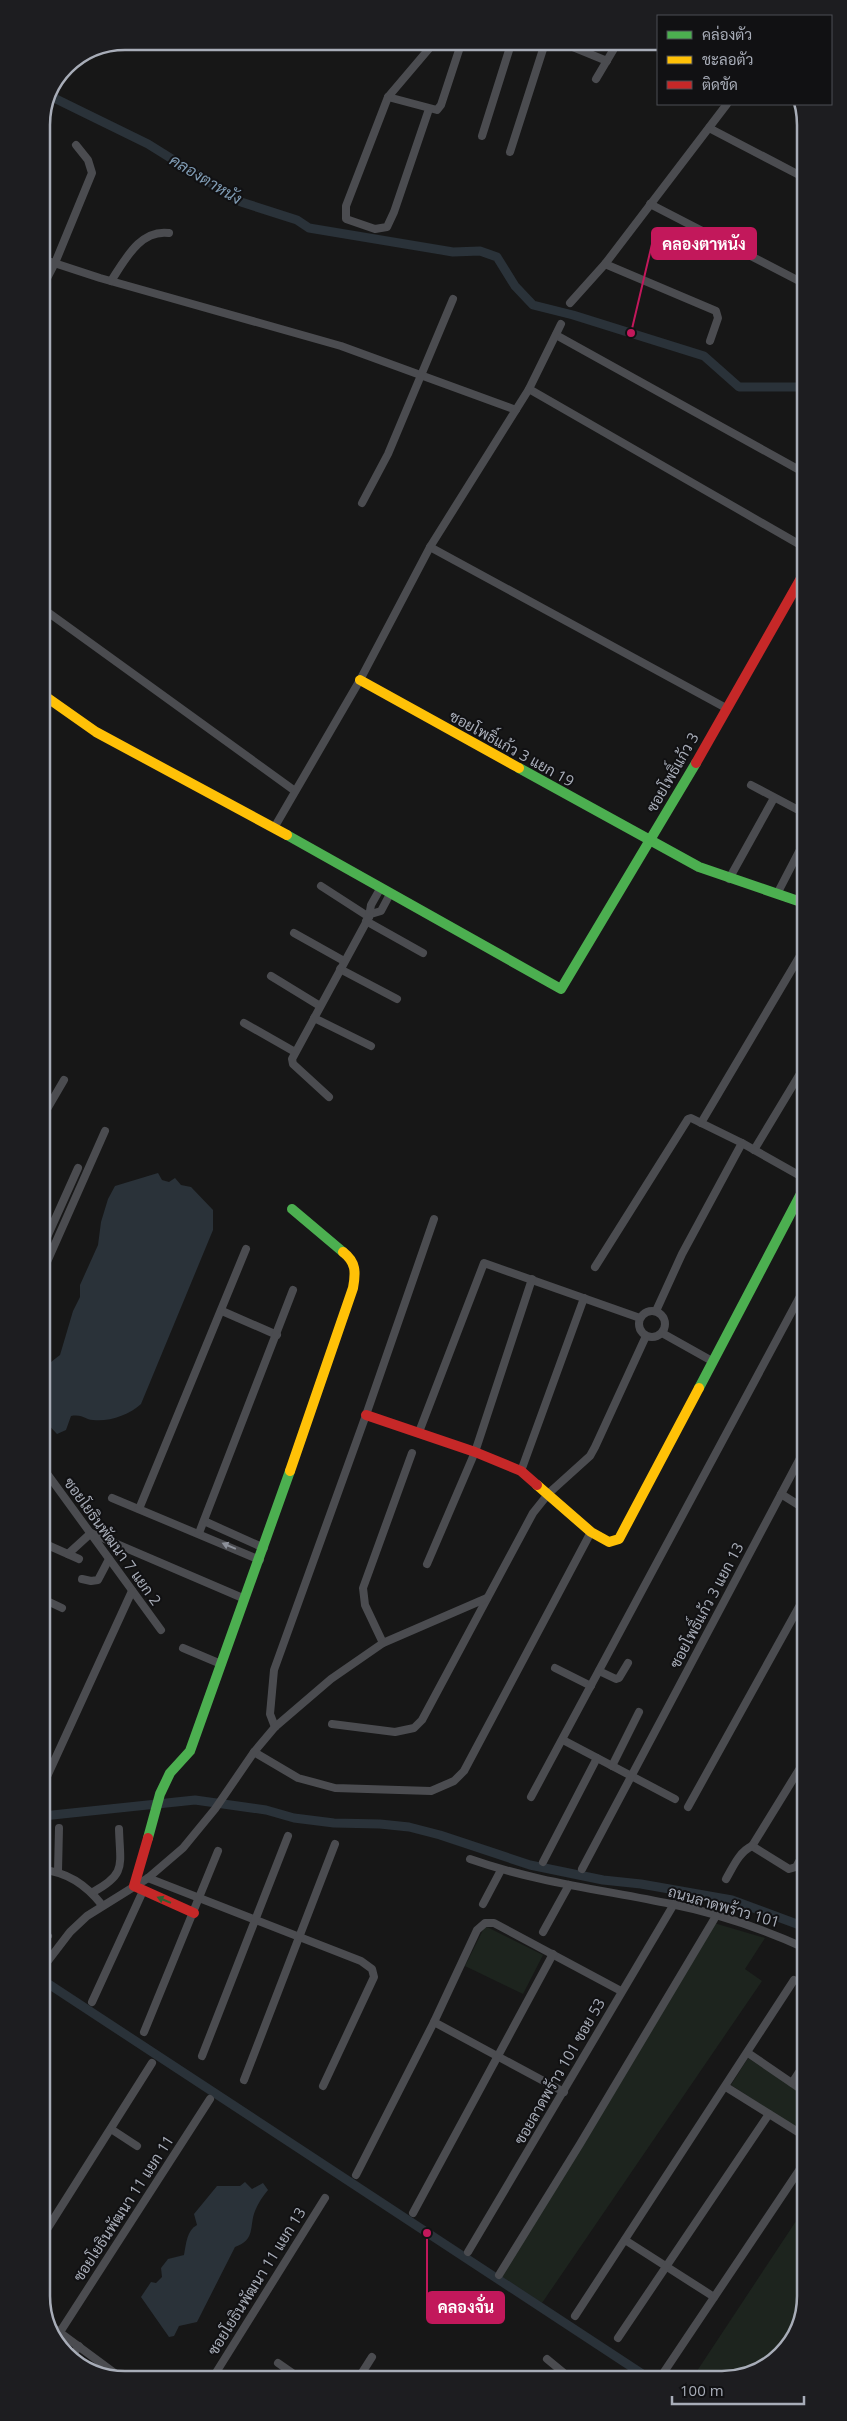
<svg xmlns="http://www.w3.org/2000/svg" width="847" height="2421" viewBox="0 0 847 2421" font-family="'Open Sans',Sarabun,sans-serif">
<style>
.green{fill:#1d241e}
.water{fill:#2a3239}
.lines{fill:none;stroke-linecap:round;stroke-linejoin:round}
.canal{stroke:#2a3239;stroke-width:9}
.street{stroke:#4b4c50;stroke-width:8}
.fast{stroke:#4caf50;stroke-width:10}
.slow{stroke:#ffc107;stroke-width:10}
.jam{stroke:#c62828;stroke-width:10}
.oneway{fill:#8c9099}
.oneway2{fill:#2e6032}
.labels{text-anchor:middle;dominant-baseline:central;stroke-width:4;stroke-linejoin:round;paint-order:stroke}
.street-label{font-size:15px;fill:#a8adb8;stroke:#111113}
.water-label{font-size:16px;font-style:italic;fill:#7f9bb3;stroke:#111113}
.rim{fill:none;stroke:#a8adb8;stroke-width:2.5}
.leader{fill:none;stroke:#c2185b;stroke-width:2}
.callout-dot{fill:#c2185b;stroke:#111113;stroke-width:2}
.callout{fill:#c2185b;stroke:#c2185b;stroke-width:2}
.callout-label{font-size:16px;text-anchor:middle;font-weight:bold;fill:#fff}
</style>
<rect width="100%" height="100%" fill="#171717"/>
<g class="green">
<polygon points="714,1923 765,1938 745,1969 762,1981 542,2303 501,2276"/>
<polygon points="485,1926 543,1955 523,1994 465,1966"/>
<polygon points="748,2058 805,2095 806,2134 731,2085"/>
<polygon points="806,2206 806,2297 788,2347 744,2377 693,2377"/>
</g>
<g class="water">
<path d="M 158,1173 L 162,1180 L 169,1182 L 175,1178 L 181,1185 L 191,1187 L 213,1210 L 213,1230 L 141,1404 C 129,1415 109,1422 93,1420 C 85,1420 84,1414 71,1416 L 66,1430 L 57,1434 L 43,1419 L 43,1396 L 50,1372 L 47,1369 L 51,1362 L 60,1355 L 73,1311 L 80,1297 L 80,1285 L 98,1245 L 101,1222 L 108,1199 L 115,1186 Z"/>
<path d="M 245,2182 L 252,2189 L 263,2183 L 268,2190 C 263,2196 258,2203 255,2211 C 249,2226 256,2240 235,2247 L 197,2322 L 179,2326 L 174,2336 L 169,2337 L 141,2297 L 151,2282 L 156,2283 L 162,2277 L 161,2268 L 168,2259 L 184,2255 C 186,2244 187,2230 197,2225 L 194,2214 L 217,2186 L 240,2186 Z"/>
</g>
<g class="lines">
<g class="canal">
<polyline points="52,97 148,144 241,202 297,220 309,228 453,252 480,251 497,257 515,286 533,305 573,315 704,356 739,387 803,387"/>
<polyline points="43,1816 195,1800 266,1810 294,1818 334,1823 380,1824 409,1827 440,1835 530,1865 603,1880 641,1884 732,1900 805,1927"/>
<polyline points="44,1981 647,2377"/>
</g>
<g class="street">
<polyline points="563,43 607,61"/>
<polyline points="596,79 618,42"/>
<polyline points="388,97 437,110 441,105 461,44"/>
<polyline points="429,109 394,212 387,227 375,229 346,219 346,206 388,97 433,44"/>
<polyline points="709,128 803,177"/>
<polyline points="482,136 511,44"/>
<polyline points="510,152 545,43"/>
<polyline points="650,204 803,283"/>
<polyline points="42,259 100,278 341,346 516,410"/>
<polyline points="605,264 716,311 718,318 710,341"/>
<path d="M 111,281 C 125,260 140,229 169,233"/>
<polyline points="42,288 55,263 92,173 88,160 76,145"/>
<polyline points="570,303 605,264 727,104"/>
<polyline points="556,335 803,472"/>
<polyline points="529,389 804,547"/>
<polyline points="362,503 388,454 453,299"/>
<polyline points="430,547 726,708"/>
<polyline points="42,608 295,791"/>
<polyline points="42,712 50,699"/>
<polyline points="751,785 804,813"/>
<polyline points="274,828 360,680 430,547 529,389 561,324"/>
<polyline points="729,879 774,798"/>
<polyline points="321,886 369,917"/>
<polyline points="777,894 804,842"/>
<polyline points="371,914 381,911 390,894"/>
<polyline points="366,921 423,953"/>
<polyline points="294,933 344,961"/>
<polyline points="340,969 397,999"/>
<polyline points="271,976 320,1006"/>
<polyline points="314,1018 371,1046"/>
<polyline points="244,1023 295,1052"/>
<polyline points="329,1097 293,1064 292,1059 369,917 371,905 380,889"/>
<polyline points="43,1116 64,1080"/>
<polyline points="701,1123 804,949"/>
<polyline points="754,1150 804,1067"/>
<polyline points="43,1246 78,1168"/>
<polyline points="595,1267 688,1119 691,1118 742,1143 804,1178"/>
<polyline points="43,1271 105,1131"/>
<circle cx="652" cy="1324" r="13"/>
<polyline points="222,1311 277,1335"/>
<polyline points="656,1311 682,1254 742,1143"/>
<polyline points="662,1333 712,1361"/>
<polyline points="419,1432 484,1263 640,1318"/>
<polyline points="43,1468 161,1630"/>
<polyline points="521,1471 584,1298"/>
<polyline points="781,1494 805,1509"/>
<polyline points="112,1498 260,1560"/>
<polyline points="139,1509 246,1249"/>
<polyline points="204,1521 264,1548"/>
<polyline points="199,1533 293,1290"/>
<polyline points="43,1543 79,1559"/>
<polyline points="68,1554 91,1533 245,1599"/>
<polyline points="43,1557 48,1546"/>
<polyline points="427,1564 475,1452 532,1279"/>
<polyline points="82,1579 91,1581 98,1580 109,1559"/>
<polyline points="43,1599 62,1608"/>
<polyline points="383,1643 365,1605 363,1588 412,1453"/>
<polyline points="183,1648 221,1664"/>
<polyline points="555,1668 591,1686"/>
<polyline points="599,1671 616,1679 619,1678 628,1663"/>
<polyline points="332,1724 395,1732 414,1728 422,1720 533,1513 549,1493 590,1456 595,1447 646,1336"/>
<polyline points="275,1727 270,1714 274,1670 366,1415 434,1219"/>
<polyline points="563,1740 675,1799"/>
<polyline points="254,1752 298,1778 335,1788 431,1791 454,1781 464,1771 591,1532"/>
<polyline points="612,1766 639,1712"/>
<polyline points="45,1781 132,1591"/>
<polyline points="531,1797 804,1289"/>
<polyline points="688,1807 805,1596"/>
<polyline points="752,1846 805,1760"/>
<polyline points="752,1846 789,1869 796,1867 805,1851"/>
<path d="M 470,1859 C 535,1882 604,1890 671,1904 C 717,1913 763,1929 805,1948"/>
<polyline points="543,1862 597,1758"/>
<polyline points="582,1869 805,1449"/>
<path d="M 43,1870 C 68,1872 87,1886 102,1905"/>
<polyline points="58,1871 59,1828"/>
<polyline points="148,1878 361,1961 372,1969 374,1977 323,2086"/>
<path d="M 726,1879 C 733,1867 739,1852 752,1846"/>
<path d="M 93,1892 C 127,1874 120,1865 119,1829"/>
<polyline points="483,1904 501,1870"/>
<polyline points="44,1932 48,1936"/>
<polyline points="543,1932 569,1885"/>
<polyline points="44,1966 70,1932 87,1916 148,1878 183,1848 215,1809 254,1752 275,1727 331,1679 383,1643 487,1598"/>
<polyline points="92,2002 143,1891"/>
<polyline points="434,2022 564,2092"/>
<polyline points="144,2032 218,1851"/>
<polyline points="748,2053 805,2092"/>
<polyline points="202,2056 288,1836"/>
<polyline points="244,2080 335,1844"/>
<polyline points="792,2083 805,2063"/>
<polyline points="726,2087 806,2137"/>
<polyline points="111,2129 137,2146"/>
<polyline points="356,2175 434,2022 477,1930 485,1923 494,1923 621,1991"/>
<polyline points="413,2213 553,1954"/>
<polyline points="44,2234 152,2063"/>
<polyline points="625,2240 714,2297"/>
<polyline points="468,2252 674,1904"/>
<polyline points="499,2275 580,2144 716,1916"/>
<polyline points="575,2316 794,1980"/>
<polyline points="47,2323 124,2380"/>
<polyline points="60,2332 210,2099"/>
<polyline points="618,2338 769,2114"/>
<polyline points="70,2359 79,2346"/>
<polyline points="547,2359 570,2378"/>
<polyline points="278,2363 301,2379"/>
<polyline points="664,2372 806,2160"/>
<polyline points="212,2379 325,2198"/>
<polyline points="358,2379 372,2357"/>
</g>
<g class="fast">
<polyline points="519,768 699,867 804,903"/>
<polyline points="287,835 561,989 696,763"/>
<polyline points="292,1209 343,1252"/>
<polyline points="699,1388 804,1188"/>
<polyline points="148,1838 160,1794 170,1773 190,1751 290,1471"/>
</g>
<g class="slow">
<polyline points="360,680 519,768"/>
<polyline points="42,694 96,732 287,835"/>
<path d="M 290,1471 L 353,1288 C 356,1272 356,1262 343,1252"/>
<polyline points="537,1485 591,1532 609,1542 619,1539 699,1388"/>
</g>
<g class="jam">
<polyline points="696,763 804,573"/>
<polyline points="366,1415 475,1452 521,1471 537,1485"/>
<polyline points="148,1838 134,1886 194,1913"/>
</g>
</g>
<defs><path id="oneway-solid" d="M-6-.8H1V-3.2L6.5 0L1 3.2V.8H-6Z" transform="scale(1.25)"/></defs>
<use class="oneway" href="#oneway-solid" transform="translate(229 1546) rotate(-157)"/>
<use class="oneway2" href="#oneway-solid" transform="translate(164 1900) rotate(-157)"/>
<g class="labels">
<g class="street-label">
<text transform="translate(512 748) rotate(29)">ซอยโพธิ์แก้ว 3 แยก 19</text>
<text transform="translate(672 772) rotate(-60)">ซอยโพธิ์แก้ว 3</text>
<text transform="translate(113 1541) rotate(54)">ซอยโยธินพัฒนา 7 แยก 2</text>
<text transform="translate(706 1605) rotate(-62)">ซอยโพธิ์แก้ว 3 แยก 13</text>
<text transform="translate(724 1906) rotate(16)">ถนนลาดพร้าว 101</text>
<text transform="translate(559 2071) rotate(-60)">ซอยลาดพร้าว 101 ซอย 53</text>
<text transform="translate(123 2208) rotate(-57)">ซอยโยธินพัฒนา 11 แยก 11</text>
<text transform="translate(256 2281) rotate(-58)">ซอยโยธินพัฒนา 11 แยก 13</text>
</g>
<g class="water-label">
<text transform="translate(206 179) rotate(31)">คลองตาหนัง</text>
</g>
</g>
<path d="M0 0H847V2421H0ZM125 50H722A75 75 0 0 1 797 125V2296A75 75 0 0 1 722 2371H125A75 75 0 0 1 50 2296V125A75 75 0 0 1 125 50Z" fill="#1d1d20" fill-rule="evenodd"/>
<path class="rim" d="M125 50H722A75 75 0 0 1 797 125V2296A75 75 0 0 1 722 2371H125A75 75 0 0 1 50 2296V125A75 75 0 0 1 125 50Z"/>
<path class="leader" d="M631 333L652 244M427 2233L427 2307"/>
<g class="callout-dot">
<circle cx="631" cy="333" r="5"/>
<circle cx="427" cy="2233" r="5"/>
</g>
<g class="callout">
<rect x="652" y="228" width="104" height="31" rx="5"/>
<rect x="427" y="2292" width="77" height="31" rx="5"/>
</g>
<g class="callout-label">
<text x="704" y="250">คลองตาหนัง</text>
<text x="466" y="2313">คลองจั่น</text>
</g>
<rect x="657" y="15" width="175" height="90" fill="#111113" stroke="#4d4f55"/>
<rect x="667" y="31" width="25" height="8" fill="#4caf50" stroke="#4d4f55"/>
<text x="702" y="40" font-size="15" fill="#a8adb8">คล่องตัว</text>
<rect x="667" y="56" width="25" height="8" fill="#ffc107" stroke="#4d4f55"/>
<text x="702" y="65" font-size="15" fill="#a8adb8">ชะลอตัว</text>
<rect x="667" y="81" width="25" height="8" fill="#c62828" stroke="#4d4f55"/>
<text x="702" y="90" font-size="15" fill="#a8adb8">ติดขัด</text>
<path d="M672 2396v8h132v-8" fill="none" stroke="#a8adb8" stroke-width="2.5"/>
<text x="680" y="2396" font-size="15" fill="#a8adb8" stroke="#111113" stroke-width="4" paint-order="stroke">100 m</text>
</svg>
